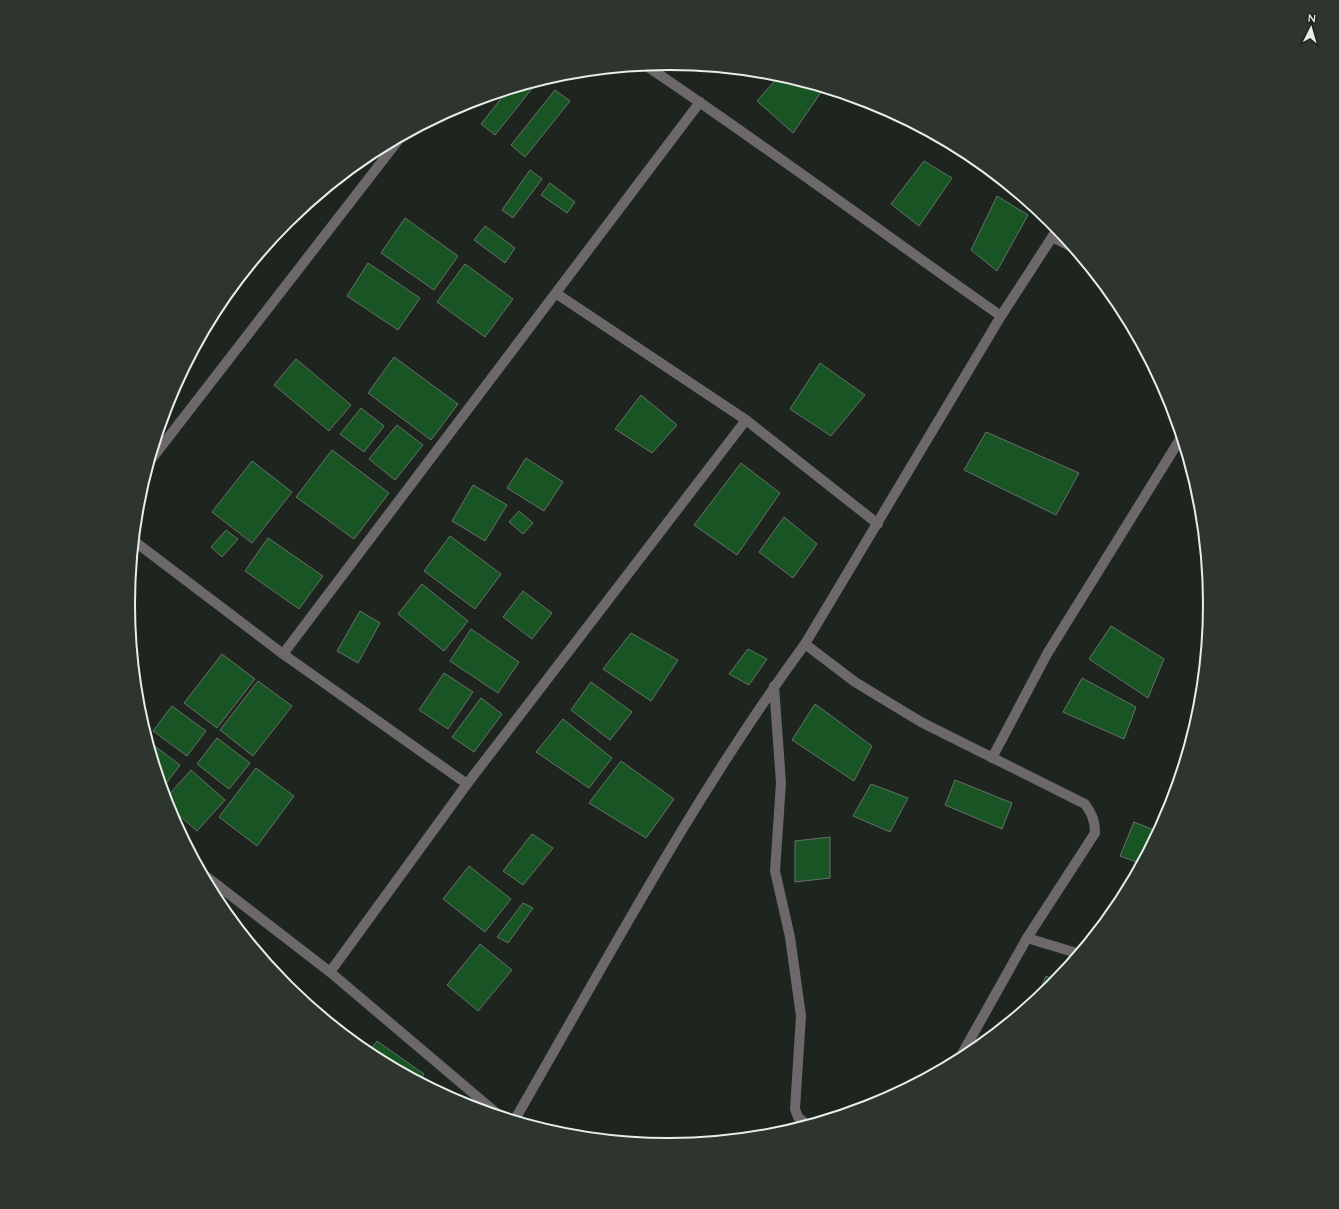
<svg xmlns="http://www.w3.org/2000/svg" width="1339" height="1209" viewBox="0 0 1339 1209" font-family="Quicksand,sans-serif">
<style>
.building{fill:#185424;stroke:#687069}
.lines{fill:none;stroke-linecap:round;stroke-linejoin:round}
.street{stroke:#6c686b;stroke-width:10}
.rim{fill:none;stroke:#e8ede8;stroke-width:2}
</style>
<rect width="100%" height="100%" fill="#1e251f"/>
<g class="building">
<polygon points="780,75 824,88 793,133 757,101"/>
<polygon points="538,81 495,135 481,124 507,91"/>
<polygon points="555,90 570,101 525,157 511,145"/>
<polygon points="952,144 971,154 979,161 977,163"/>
<polygon points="360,161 350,174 347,172"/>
<polygon points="924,161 952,178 919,226 891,204"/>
<polygon points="530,170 542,179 513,218 502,210"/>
<polygon points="550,183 575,202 567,213 541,195"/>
<polygon points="997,196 1028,215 997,271 971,250"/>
<polygon points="405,218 458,256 434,290 381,253"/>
<polygon points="485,226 515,248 505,263 474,240"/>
<polygon points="368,263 420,298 398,330 347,296"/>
<polygon points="465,264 513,299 485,337 437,302"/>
<polygon points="394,357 458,404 431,440 368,393"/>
<polygon points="296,359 351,405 329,431 274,385"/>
<polygon points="820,363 865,395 831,436 790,409"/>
<polygon points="641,395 677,425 652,453 615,429"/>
<polygon points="361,408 384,426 364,452 340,434"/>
<polygon points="397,425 423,445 395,480 369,459"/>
<polygon points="986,432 1079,473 1056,515 964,470"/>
<polygon points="332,450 389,493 354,539 296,497"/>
<polygon points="526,458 563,482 544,511 507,488"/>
<polygon points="252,461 292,492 252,543 212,512"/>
<polygon points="741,463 780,493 737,555 694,525"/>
<polygon points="473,485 507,505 485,541 452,521"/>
<polygon points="519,511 533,523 523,534 509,522"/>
<polygon points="784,517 817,544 793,578 759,552"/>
<polygon points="226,530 238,539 222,557 211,547"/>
<polygon points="450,536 501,574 475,609 424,571"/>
<polygon points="268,538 323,576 299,609 245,571"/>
<polygon points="422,584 468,621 444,651 398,614"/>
<polygon points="523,591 552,613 532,639 503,617"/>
<polygon points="360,611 380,623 358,663 337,651"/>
<polygon points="1111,626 1164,659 1148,698 1089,659"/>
<polygon points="471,629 519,662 498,693 450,661"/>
<polygon points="631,633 678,660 651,701 603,669"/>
<polygon points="748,649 767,659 749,685 729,674"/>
<polygon points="222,654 255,679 217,728 184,703"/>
<polygon points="444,673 473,692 448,729 419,710"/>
<polygon points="1082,678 1136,707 1124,739 1063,712"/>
<polygon points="258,681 292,706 253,756 220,730"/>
<polygon points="591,682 632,712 610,740 571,710"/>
<polygon points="481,698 502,714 474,752 452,737"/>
<polygon points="815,704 872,746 854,781 792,740"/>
<polygon points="172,706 206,731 187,756 153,731"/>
<polygon points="563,719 612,758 589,788 536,752"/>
<polygon points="217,738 250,763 229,789 197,764"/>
<polygon points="148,741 180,765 162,789"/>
<polygon points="621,761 674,799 646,838 589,803"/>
<polygon points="256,768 294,796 257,846 219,817"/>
<polygon points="191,770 225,800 197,831 167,805 165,799"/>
<polygon points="955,780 1012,803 1002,829 945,805"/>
<polygon points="871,784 908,798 890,832 853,816"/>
<polygon points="1134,822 1159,832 1142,864 1120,856"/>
<polygon points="532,834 553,848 523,885 503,871"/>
<polygon points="830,837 830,878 795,882 795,841"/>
<polygon points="469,866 511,899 485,932 443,899"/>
<polygon points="523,903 533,908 508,943 497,937"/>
<polygon points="480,944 512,970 478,1011 447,985"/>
<polygon points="1046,976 1058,981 1036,1001"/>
<polygon points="377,1041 424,1074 419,1082 367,1054"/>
</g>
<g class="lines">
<g class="street">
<path d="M 645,65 C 766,146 882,233 1001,316"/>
<polyline points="1052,237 1074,248"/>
<polyline points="557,294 746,420 878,524"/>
<polyline points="150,461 400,138"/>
<polyline points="134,541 283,654 467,784"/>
<path d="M 805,644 L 855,682 L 921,722 L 1085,804 C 1092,814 1095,821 1095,833 L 1027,938 L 958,1061"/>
<polyline points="283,654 700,102"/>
<polyline points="774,686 781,783 775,871 790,937 801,1016 795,1109 798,1117 808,1126"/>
<polyline points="992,758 1047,654 1182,436"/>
<polyline points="203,874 330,972 500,1116"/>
<polyline points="1027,938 1080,954"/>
<polyline points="330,972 467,784 746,420"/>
<path d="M 514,1121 C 607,960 695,794 805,644 L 1001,316 L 1058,228"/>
</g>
</g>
<path d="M0 0H1339V1209H0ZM135 604a534 534 0 1 1 1068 0a534 534 0 1 1-1068 0Z" fill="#2e352f" fill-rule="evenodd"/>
<path class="rim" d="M135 604a534 534 0 1 1 1068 0a534 534 0 1 1-1068 0Z"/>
<g transform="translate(1311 28) rotate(5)" stroke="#1e251f" stroke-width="3" paint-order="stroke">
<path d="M0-3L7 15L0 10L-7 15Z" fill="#e8ede8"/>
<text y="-6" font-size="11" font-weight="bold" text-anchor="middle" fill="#e8ede8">N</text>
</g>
</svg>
